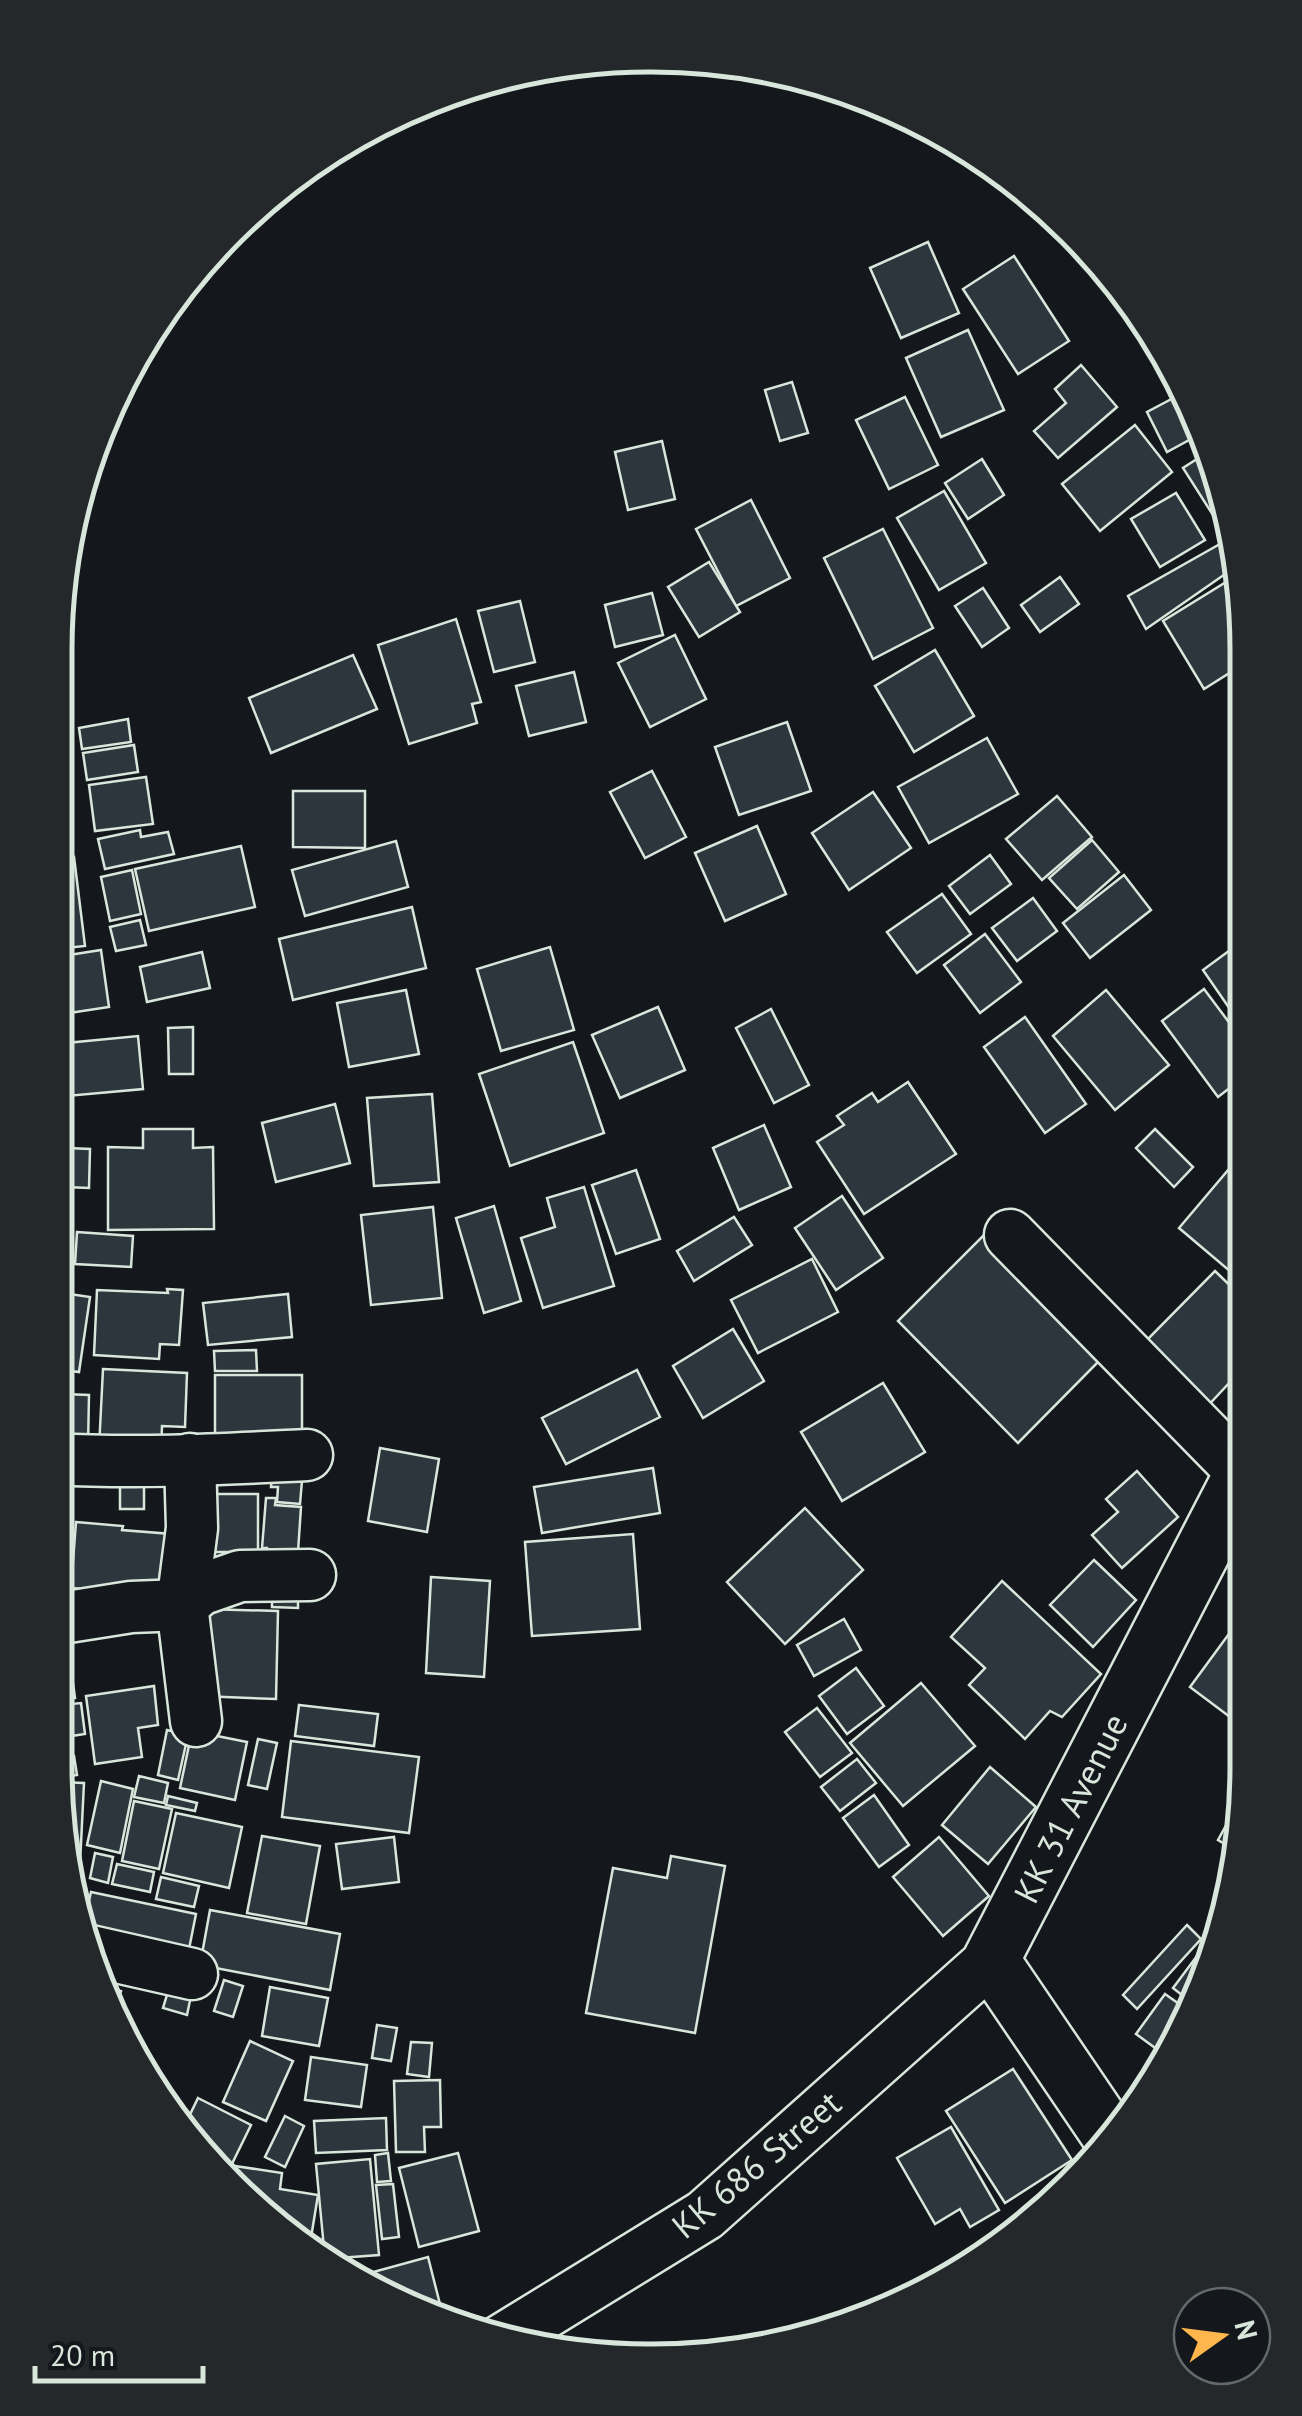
<svg xmlns="http://www.w3.org/2000/svg" width="1302" height="2416" viewBox="0 0 1302 2416" font-family="'PT Sans',sans-serif">
<style>
.building{fill:#2c363c;stroke:#d8e6dc;stroke-width:2.5}
.lines{fill:none;stroke-linecap:round;stroke-linejoin:round}
.minor-casing{stroke:#d8e6dc;stroke-width:55}
.tertiary-casing{stroke:#d8e6dc;stroke-width:60}
.minor{stroke:#14181c;stroke-width:50}
.tertiary{stroke:#14181c;stroke-width:55}
.labels{text-anchor:middle;dominant-baseline:central;stroke-width:8;stroke-linejoin:round;paint-order:stroke}
.street-label{font-size:35px;fill:#d8e6dc;stroke:#14181c}
.rim{fill:none;stroke:#d8e6dc;stroke-width:5}
</style>
<rect width="100%" height="100%" fill="#14181c"/>
<g class="building">
<polygon points="928,242 959,313 901,338 870,268"/>
<polygon points="1014,256 1069,341 1018,374 963,289"/>
<polygon points="968,330 1004,410 941,437 906,358"/>
<polygon points="1081,365 1117,407 1058,458 1034,431 1066,403 1055,389"/>
<polygon points="792,382 808,433 780,441 765,390"/>
<polygon points="1183,393 1202,433 1167,452 1147,412"/>
<polygon points="905,397 938,465 889,489 856,420"/>
<polygon points="1135,425 1172,472 1100,531 1062,484"/>
<polygon points="662,441 675,499 628,510 615,452"/>
<polygon points="1211,450 1215,459 1229,520 1220,526 1183,468"/>
<polygon points="982,459 1004,495 968,519 945,483"/>
<polygon points="944,491 986,563 939,590 897,518"/>
<polygon points="1176,493 1205,540 1160,567 1131,519"/>
<polygon points="751,500 790,578 736,606 696,529"/>
<polygon points="883,529 933,628 873,659 824,558"/>
<polygon points="1227,540 1233,556 1229,561 1231,570 1146,629 1128,596"/>
<polygon points="709,562 740,612 699,637 668,587"/>
<polygon points="1239,574 1242,580 1242,665 1204,689 1163,621"/>
<polygon points="1060,577 1079,604 1040,632 1021,605"/>
<polygon points="983,588 1009,628 982,647 955,606"/>
<polygon points="652,593 663,635 615,647 605,605"/>
<polygon points="520,601 535,662 494,672 478,611"/>
<polygon points="456,619 481,702 472,704 477,723 409,744 378,645"/>
<polygon points="675,635 706,699 650,727 618,663"/>
<polygon points="935,650 974,716 914,752 875,686"/>
<polygon points="353,655 377,709 271,753 249,698"/>
<polygon points="574,672 586,722 529,736 516,686"/>
<polygon points="128,719 131,742 82,749 79,728"/>
<polygon points="787,722 811,791 739,815 715,747"/>
<polygon points="987,738 1018,794 929,843 898,787"/>
<polygon points="134,745 138,772 87,780 83,753"/>
<polygon points="652,771 686,837 645,858 610,792"/>
<polygon points="146,777 153,824 95,831 89,785"/>
<polygon points="293,791 365,791 365,848 293,847"/>
<polygon points="873,792 911,848 849,890 812,833"/>
<polygon points="1057,796 1092,837 1042,880 1006,839"/>
<polygon points="757,826 786,894 725,921 695,853"/>
<polygon points="140,830 141,837 168,832 174,854 105,869 98,839"/>
<polygon points="1092,840 1119,872 1077,909 1049,878"/>
<polygon points="396,841 408,887 305,916 292,870"/>
<polygon points="241,846 255,907 149,931 135,869"/>
<polygon points="990,855 1011,884 970,914 949,886"/>
<polygon points="74,857 85,946 56,949 56,859"/>
<polygon points="132,870 141,914 110,921 101,877"/>
<polygon points="1124,875 1151,910 1090,958 1063,923"/>
<polygon points="942,894 971,934 917,973 887,932"/>
<polygon points="1033,898 1057,931 1017,961 992,928"/>
<polygon points="412,907 426,968 293,1000 279,939"/>
<polygon points="140,920 146,945 116,951 110,927"/>
<polygon points="985,934 1021,982 980,1013 944,965"/>
<polygon points="1237,945 1243,953 1243,1028 1203,970"/>
<polygon points="550,947 574,1030 501,1051 477,969"/>
<polygon points="101,950 109,1007 56,1015 56,957"/>
<polygon points="202,952 210,988 147,1002 140,967"/>
<polygon points="1204,989 1243,1041 1244,1077 1218,1097 1162,1021"/>
<polygon points="406,990 419,1054 349,1067 337,1003"/>
<polygon points="1106,990 1169,1065 1115,1110 1053,1036"/>
<polygon points="658,1007 685,1070 620,1098 592,1035"/>
<polygon points="771,1009 809,1085 774,1103 736,1028"/>
<polygon points="1025,1017 1086,1104 1045,1133 984,1047"/>
<polygon points="193,1027 193,1074 169,1074 168,1028"/>
<polygon points="138,1036 143,1089 56,1097 56,1044"/>
<polygon points="573,1042 604,1133 510,1166 479,1074"/>
<polygon points="908,1082 956,1154 864,1214 817,1142 844,1125 837,1116 872,1093 878,1102"/>
<polygon points="432,1094 439,1182 374,1186 367,1098"/>
<polygon points="335,1104 350,1163 276,1182 262,1123"/>
<polygon points="764,1125 791,1187 739,1210 713,1148"/>
<polygon points="143,1129 193,1129 193,1148 213,1147 214,1229 108,1230 108,1147 143,1148"/>
<polygon points="1155,1129 1193,1167 1174,1187 1136,1148"/>
<polygon points="68,1148 90,1149 89,1188 65,1187"/>
<polygon points="1240,1156 1244,1159 1244,1283 1179,1228"/>
<polygon points="636,1170 660,1239 616,1254 592,1185"/>
<polygon points="584,1187 614,1286 543,1308 521,1238 555,1227 547,1198"/>
<polygon points="842,1196 883,1258 836,1290 795,1228"/>
<polygon points="494,1206 521,1301 484,1313 456,1218"/>
<polygon points="433,1207 442,1298 371,1305 361,1215"/>
<polygon points="734,1217 752,1245 694,1281 677,1251"/>
<polygon points="77,1232 133,1236 131,1267 75,1264"/>
<polygon points="984,1235 1104,1356 1018,1443 898,1321"/>
<polygon points="812,1259 838,1312 758,1353 731,1300"/>
<polygon points="1215,1271 1244,1299 1244,1367 1203,1411 1139,1348"/>
<polygon points="167,1289 183,1290 179,1345 160,1344 159,1359 94,1355 97,1290 168,1293"/>
<polygon points="56,1292 90,1297 79,1372 55,1369"/>
<polygon points="288,1294 292,1337 208,1345 203,1303"/>
<polygon points="733,1329 764,1381 703,1418 673,1366"/>
<polygon points="256,1350 257,1371 215,1371 214,1351"/>
<polygon points="103,1369 187,1373 185,1427 162,1426 161,1451 99,1448"/>
<polygon points="637,1370 660,1417 566,1464 542,1418"/>
<polygon points="215,1375 302,1375 302,1438 215,1437"/>
<polygon points="883,1383 925,1452 842,1501 801,1432"/>
<polygon points="64,1394 89,1395 88,1447 55,1446 55,1408 63,1408"/>
<polygon points="380,1448 439,1459 427,1532 368,1521"/>
<polygon points="273,1466 303,1469 300,1504 277,1502 278,1487 271,1487"/>
<polygon points="653,1468 660,1513 542,1533 534,1487"/>
<polygon points="1137,1471 1178,1517 1122,1568 1092,1535 1118,1512 1106,1499"/>
<rect x="120" y="1474" width="24" height="35"/>
<polygon points="197,1494 258,1494 258,1552 198,1552"/>
<polygon points="266,1498 276,1498 275,1505 301,1507 297,1567 267,1565 267,1548 262,1548"/>
<polygon points="805,1508 863,1570 785,1644 727,1582"/>
<polygon points="55,1520 69,1521 67,1572 55,1571"/>
<polygon points="76,1522 123,1526 122,1530 184,1535 178,1597 71,1588"/>
<polygon points="633,1534 640,1629 532,1636 525,1542"/>
<polygon points="1094,1560 1136,1600 1093,1647 1050,1605"/>
<polygon points="431,1577 490,1581 484,1677 426,1673"/>
<polygon points="1002,1581 1101,1674 1062,1717 1050,1711 1025,1739 969,1685 985,1668 951,1637"/>
<polygon points="272,1583 298,1584 298,1608 272,1607"/>
<polygon points="203,1609 278,1611 276,1699 200,1696"/>
<polygon points="1245,1612 1245,1713 1238,1723 1190,1687"/>
<polygon points="844,1619 861,1650 814,1676 797,1645"/>
<polygon points="70,1661 75,1698 59,1701 55,1664"/>
<polygon points="856,1668 884,1706 847,1734 819,1696"/>
<polygon points="921,1683 975,1746 903,1806 850,1743"/>
<polygon points="154,1686 158,1725 138,1728 142,1757 95,1764 86,1696"/>
<polygon points="81,1703 85,1734 65,1737 61,1705"/>
<polygon points="299,1705 378,1714 374,1746 295,1736"/>
<polygon points="817,1708 852,1753 820,1777 785,1732"/>
<polygon points="167,1730 188,1735 178,1780 158,1775"/>
<polygon points="192,1731 247,1742 235,1800 180,1788"/>
<polygon points="258,1739 277,1743 267,1789 248,1785"/>
<polygon points="291,1741 419,1757 409,1833 282,1817"/>
<polygon points="74,1756 77,1775 57,1778 55,1759"/>
<polygon points="857,1759 876,1783 840,1811 821,1787"/>
<polygon points="990,1767 1036,1807 988,1864 942,1825"/>
<polygon points="139,1776 168,1783 164,1803 134,1797"/>
<polygon points="101,1781 133,1789 120,1853 87,1845"/>
<polygon points="58,1782 84,1783 80,1864 71,1864"/>
<polygon points="874,1795 909,1845 879,1867 843,1818"/>
<polygon points="168,1796 197,1803 195,1811 166,1805"/>
<polygon points="134,1801 172,1809 159,1869 122,1861"/>
<polygon points="1235,1809 1244,1815 1238,1852 1218,1840"/>
<polygon points="176,1813 242,1827 229,1888 163,1873"/>
<polygon points="262,1836 320,1846 306,1924 247,1913"/>
<polygon points="394,1837 399,1882 342,1889 336,1844"/>
<polygon points="939,1837 989,1896 943,1936 893,1877"/>
<polygon points="95,1853 113,1857 108,1883 90,1878"/>
<polygon points="671,1856 725,1866 695,2033 586,2013 613,1868 667,1878"/>
<polygon points="117,1864 154,1872 150,1892 112,1884"/>
<polygon points="161,1877 199,1886 194,1907 156,1899"/>
<polygon points="91,1892 196,1914 186,1964 82,1931"/>
<polygon points="210,1910 340,1934 330,1990 200,1965"/>
<polygon points="1187,1925 1201,1939 1137,2009 1123,1995"/>
<polygon points="1209,1940 1216,1945 1192,2003 1173,1988"/>
<polygon points="224,1980 243,1986 233,2017 214,2011"/>
<polygon points="170,1985 192,1991 187,2015 163,2008"/>
<polygon points="102,1986 121,1991 115,2010"/>
<polygon points="270,1987 328,1998 319,2046 262,2036"/>
<polygon points="1165,1994 1189,2011 1169,2058 1136,2034"/>
<polygon points="377,2025 397,2028 391,2061 372,2058"/>
<polygon points="250,2041 293,2061 266,2121 223,2102"/>
<polygon points="411,2042 432,2043 429,2077 407,2074"/>
<polygon points="311,2057 367,2065 361,2107 305,2100"/>
<polygon points="1013,2069 1072,2160 1005,2203 946,2111"/>
<polygon points="440,2080 441,2127 424,2127 425,2152 396,2152 394,2081"/>
<polygon points="198,2098 251,2125 227,2174 182,2131"/>
<polygon points="285,2116 304,2126 285,2167 265,2157"/>
<polygon points="386,2118 387,2150 316,2153 314,2121"/>
<polygon points="951,2127 999,2210 970,2227 960,2209 935,2224 897,2158"/>
<polygon points="388,2153 391,2181 377,2182 375,2155"/>
<polygon points="458,2153 479,2231 419,2247 399,2168"/>
<polygon points="370,2159 379,2255 325,2259 316,2164"/>
<polygon points="235,2166 282,2173 280,2189 318,2195 309,2250 233,2179"/>
<polygon points="393,2184 399,2237 382,2239 376,2185"/>
<polygon points="428,2257 443,2316 355,2277"/>
</g>
<g class="lines">
<g class="minor-casing">
<g id="minor">
<polyline points="1010,1235 1243,1473"/>
<path d="M 55,1459 C 139,1464 224,1459 307,1455"/>
<polyline points="190,1459 192,1528 182,1605 196,1721"/>
<polyline points="55,1619 131,1607 182,1605 200,1590 240,1576 310,1575"/>
<polyline points="86,1950 192,1974"/>
<polyline points="500,2341 705,2215 991,1960"/>
</g>
</g>
<g class="tertiary-casing">
<polyline id="tertiary" points="1109,2134 991,1960 1245,1469"/>
</g>
<use href="#minor" class="minor"/>
<use href="#tertiary" class="tertiary"/>
</g>
<g class="labels">
<g class="street-label">
<text transform="translate(1070 1808) rotate(-63)">KK 31 Avenue</text>
<text transform="translate(756 2164) rotate(-40)">KK 686 Street</text>
</g>
</g>
<path d="M0 0H1302V2416H0ZM650 72H652A578 578 0 0 1 1230 650V1766A578 578 0 0 1 652 2344H650A578 578 0 0 1 72 1766V650A578 578 0 0 1 650 72Z" fill="#24282b" fill-rule="evenodd"/>
<path class="rim" d="M650 72H652A578 578 0 0 1 1230 650V1766A578 578 0 0 1 652 2344H650A578 578 0 0 1 72 1766V650A578 578 0 0 1 650 72Z"/>
<g transform="translate(1222 2336) rotate(76)"><circle r="48" fill="#14181c" stroke="#626a69" stroke-width="2.5"/>
<path d="M0-8L18 38L0 25L-18 38Z" fill="#ffb74d"/>
<text y="-15" font-size="28" font-weight="bold" text-anchor="middle" fill="#d8e6dc">N</text>
</g>
<path d="M35 2366v15h168v-15" fill="none" stroke="#d8e6dc" stroke-width="5"/>
<text x="50" y="2366" font-size="30" fill="#d8e6dc" stroke="#14181c" stroke-width="8" paint-order="stroke">20 m</text>
</svg>
